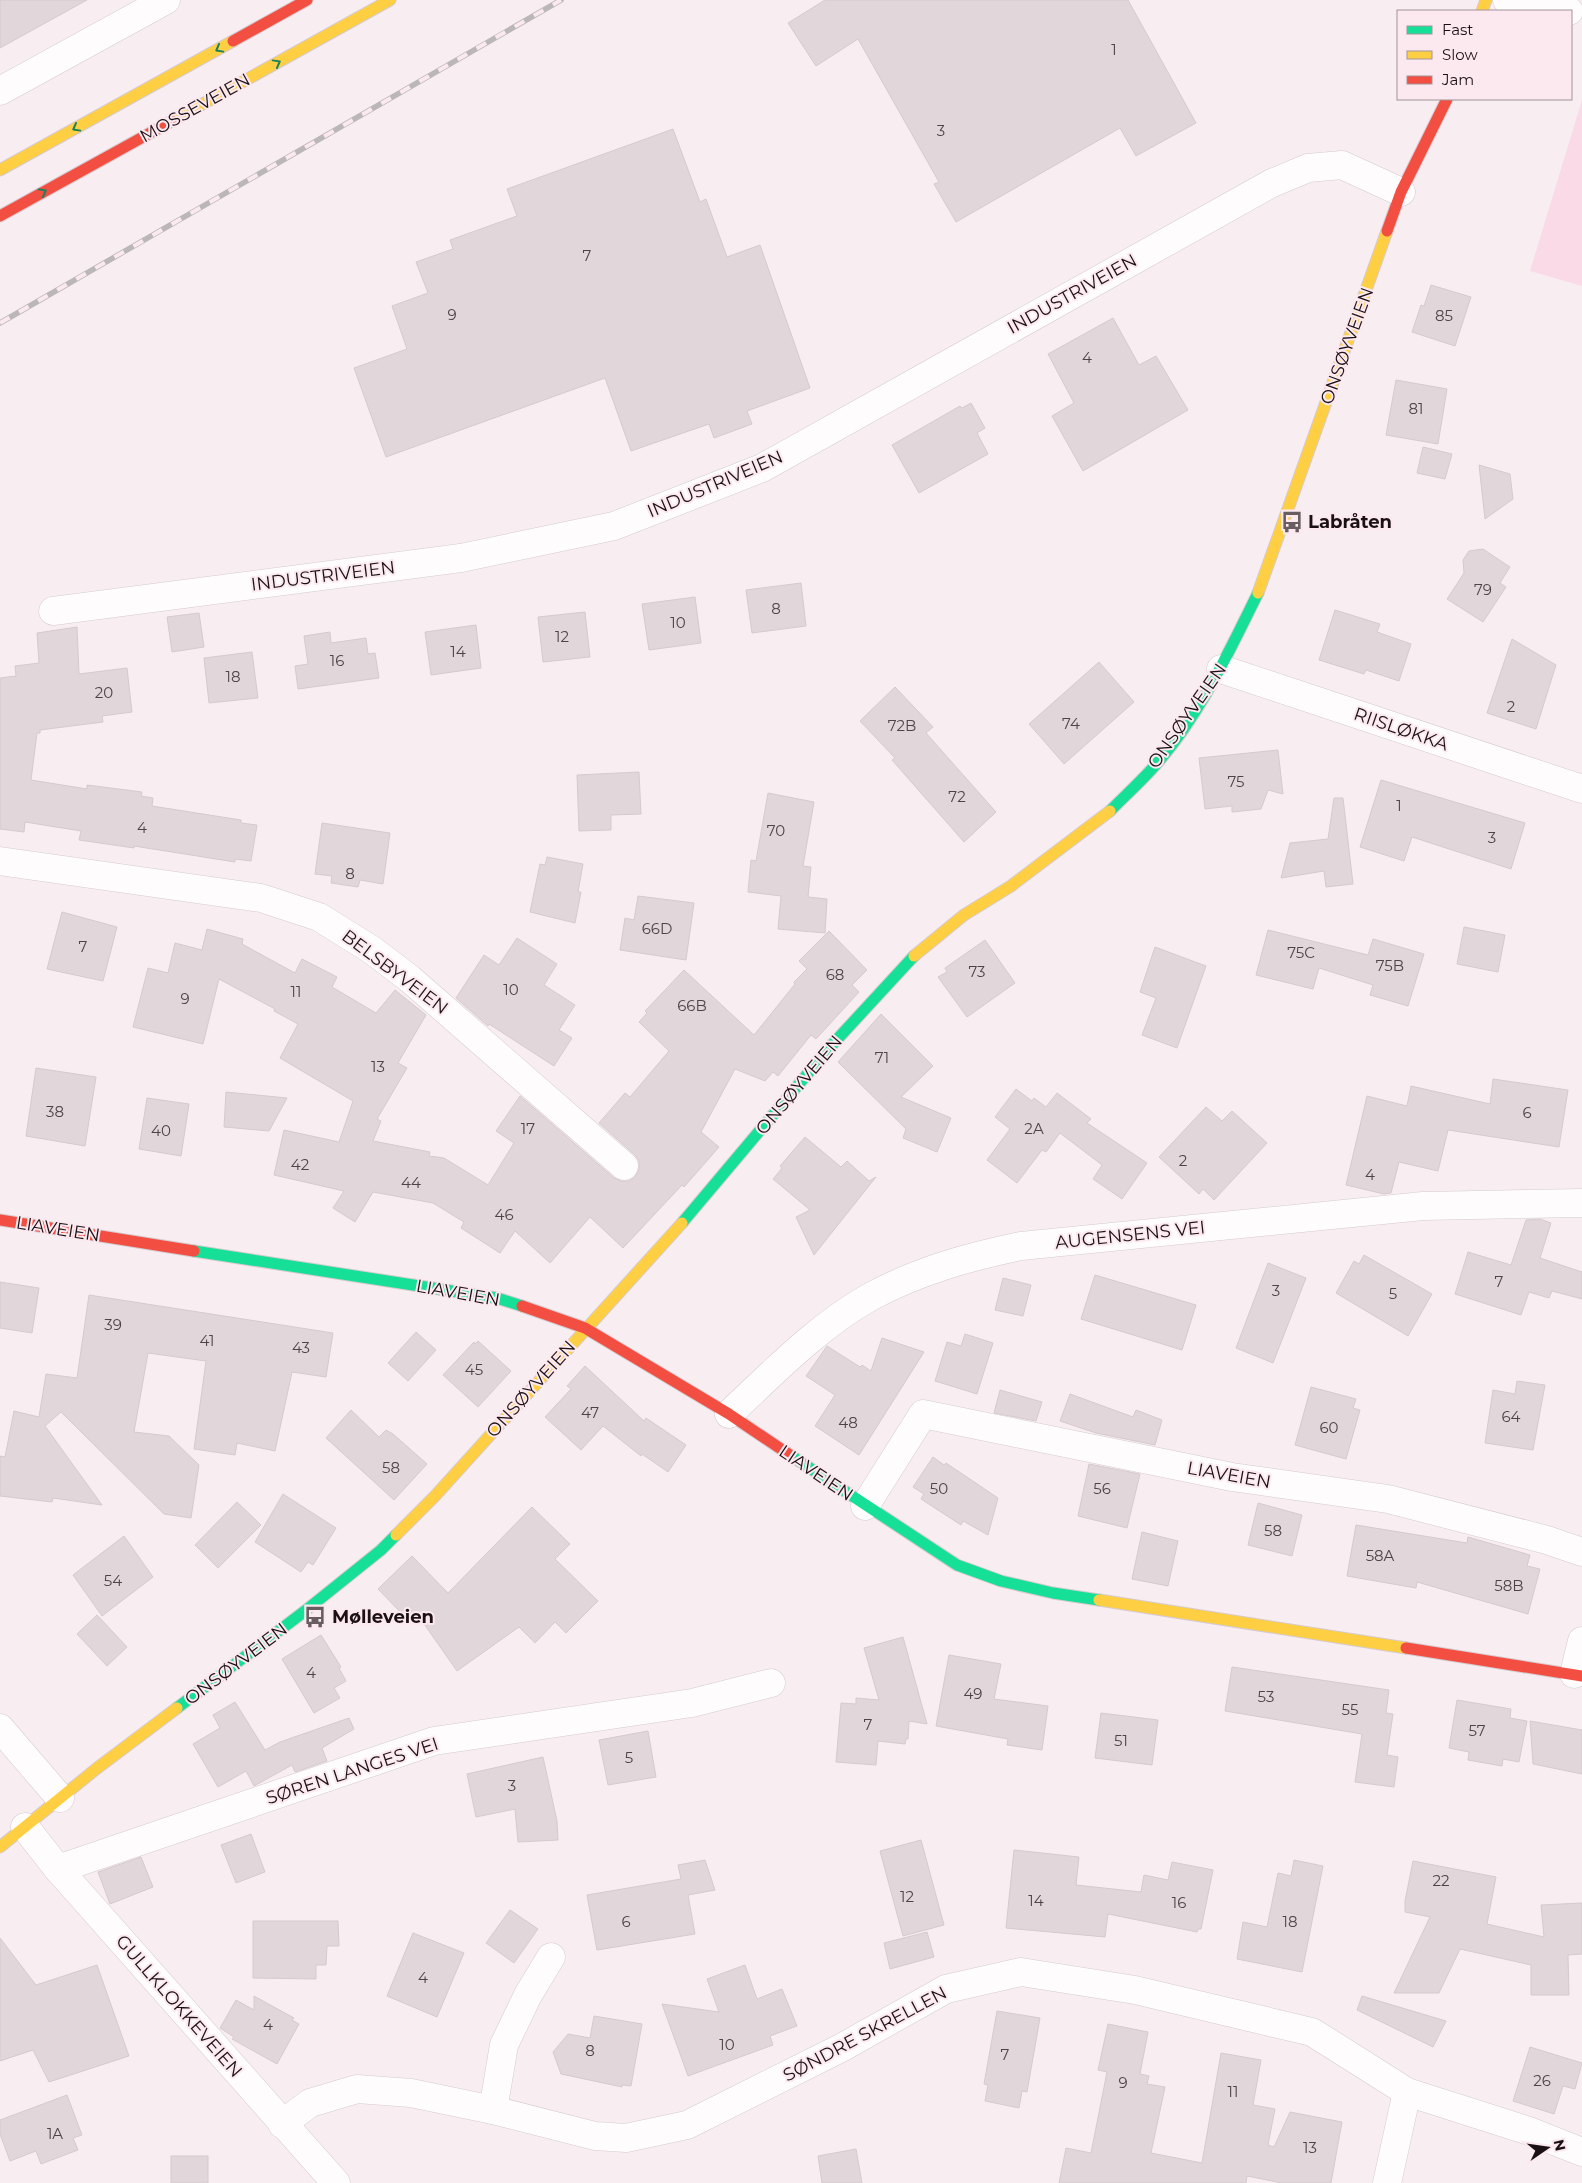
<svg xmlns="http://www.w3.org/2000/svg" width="1582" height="2183" viewBox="0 0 1582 2183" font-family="Montserrat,sans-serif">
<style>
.green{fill:#fadae7}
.building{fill:#e1d6da;stroke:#d5cace}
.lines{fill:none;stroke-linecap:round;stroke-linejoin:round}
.street-casing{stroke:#d5cbcf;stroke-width:29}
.fast-casing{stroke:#d5cbcf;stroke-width:13}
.slow-casing{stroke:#d5cbcf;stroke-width:13}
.jam-casing{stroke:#d5cbcf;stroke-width:13}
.street{stroke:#fefcfd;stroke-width:28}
.fast{stroke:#16e098;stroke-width:11}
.slow{stroke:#ffcf43;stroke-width:11}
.jam{stroke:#f24e42;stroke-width:11}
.rail-casing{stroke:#bbb7b9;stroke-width:5.5}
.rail{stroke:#fce9f0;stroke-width:4;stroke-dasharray:11;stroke-linecap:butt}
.oneway{stroke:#18835d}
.labels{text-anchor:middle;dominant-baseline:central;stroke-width:4;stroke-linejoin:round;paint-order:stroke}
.number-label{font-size:15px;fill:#4e4347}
.street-label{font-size:18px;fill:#1b1115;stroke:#fce9f0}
.poi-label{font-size:18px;font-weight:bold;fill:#1b1115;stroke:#fce9f0;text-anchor:start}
</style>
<rect width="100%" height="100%" fill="#f8edf1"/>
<polygon class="green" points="1582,100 1582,286 1530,271"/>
<g class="building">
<polygon points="0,0 87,0 0,48"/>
<polygon points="825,0 1128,0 1196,123 1136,156 1120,128 956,222 934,184 939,182 858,39 816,66 788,23"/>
<polygon points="673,129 700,202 706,199 727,257 760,245 810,388 747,411 752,424 714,438 709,424 631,451 605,378 386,457 354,368 407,349 392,306 428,293 416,262 453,249 450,240 517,216 507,189"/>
<polygon points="1431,285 1471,297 1455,346 1412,332 1421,305 1424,306"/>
<polygon points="1113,318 1139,365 1156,356 1188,410 1083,471 1052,416 1074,403 1048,354"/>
<polygon points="1396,380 1447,389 1438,444 1386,435"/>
<polygon points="971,403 985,428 977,433 988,454 919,493 892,445 960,406 962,408"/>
<polygon points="1423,447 1452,454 1445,479 1417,473"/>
<polygon points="1479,465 1510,474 1513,499 1485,519"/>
<polygon points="1483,549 1510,567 1500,583 1506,587 1483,622 1447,599 1464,573 1463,560 1469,551"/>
<polygon points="801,583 806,626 752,633 746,590"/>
<polygon points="695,597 701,643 649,650 642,604"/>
<polygon points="1335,610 1380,624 1377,632 1411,644 1399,681 1366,670 1364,674 1319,660"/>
<polygon points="585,612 590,657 543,662 538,617"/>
<polygon points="199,613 204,647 172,652 167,617"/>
<polygon points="476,625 481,668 431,675 425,632"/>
<polygon points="77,627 79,674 127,668 132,712 102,716 103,722 40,730 40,733 37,733 31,780 87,789 87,785 142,792 141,796 153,798 152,806 241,820 241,823 257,825 251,861 235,859 235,862 134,846 134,848 79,840 81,831 25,822 24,832 0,829 0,678 16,676 15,666 39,663 37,633"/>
<polygon points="330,632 331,643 366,638 368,654 375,653 379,678 298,689 295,666 308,664 304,636"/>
<polygon points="1512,639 1556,665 1536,729 1487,713"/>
<polygon points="252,652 258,698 209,703 204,658"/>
<polygon points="1099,662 1134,702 1064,764 1029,724"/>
<polygon points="895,687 933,727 926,733 996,812 964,842 892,760 895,758 860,721"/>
<polygon points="1278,750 1283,794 1268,790 1261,809 1232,812 1232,806 1205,809 1199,758"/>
<polygon points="639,772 641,814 611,815 611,830 579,831 577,775"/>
<polygon points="1381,780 1525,823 1511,869 1412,837 1404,861 1360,847"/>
<polygon points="768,793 814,802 803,866 811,867 808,897 827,899 825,933 778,929 781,896 748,892 751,860 756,861"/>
<polygon points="1334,798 1343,798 1353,884 1326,887 1324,871 1281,878 1290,843 1328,839"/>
<polygon points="322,823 390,833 383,884 360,880 358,887 331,883 332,876 315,874"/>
<polygon points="547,857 583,864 578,892 581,892 575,923 530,912 540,864 545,865"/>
<polygon points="638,896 694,903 686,960 620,950 625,918 634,920"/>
<polygon points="62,912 117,927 103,981 47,969"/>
<polygon points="1464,927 1505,935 1498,972 1457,964"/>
<polygon points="207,929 243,939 242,944 295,973 302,959 337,977 332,987 376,1013 395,990 426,1015 398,1063 407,1068 377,1119 381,1121 373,1141 430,1152 429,1156 444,1158 488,1185 514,1143 496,1131 520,1096 614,1178 621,1181 629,1181 635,1177 639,1169 639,1161 635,1155 599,1123 625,1093 630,1097 669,1051 639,1022 647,1013 645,1011 684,970 754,1035 795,984 794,982 807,969 799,961 829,931 867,970 852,985 859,992 816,1039 811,1035 778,1076 773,1072 765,1081 735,1069 701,1132 719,1147 684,1187 682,1185 623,1248 590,1217 550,1263 515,1231 500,1253 461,1228 464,1222 433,1203 373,1192 355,1222 333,1208 344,1191 274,1175 284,1130 339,1142 353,1101 280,1058 298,1024 274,1011 275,1009 219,979 203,1044 133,1027 148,968 168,973 175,943 202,950"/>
<polygon points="1268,930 1368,955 1373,939 1424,954 1408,1006 1370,995 1373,985 1319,968 1313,989 1256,975"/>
<polygon points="517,938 557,964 544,985 575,1005 559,1030 572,1038 554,1066 489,1024 488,1026 456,998 484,955 499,965"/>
<polygon points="985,940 1015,983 967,1017 938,977 947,972 945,968"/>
<polygon points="1155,947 1206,966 1177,1048 1142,1035 1156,998 1140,992"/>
<polygon points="881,1014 933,1066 901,1097 951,1118 937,1152 903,1138 906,1129 838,1062"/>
<polygon points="36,1068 96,1077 85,1146 26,1136"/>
<polygon points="1493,1079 1568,1090 1559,1147 1448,1130 1438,1171 1399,1162 1391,1193 1384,1194 1346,1185 1367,1096 1407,1106 1411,1086 1490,1104"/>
<polygon points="1016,1089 1032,1101 1034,1098 1046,1107 1057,1093 1091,1119 1087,1123 1147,1163 1122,1199 1093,1179 1102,1165 1060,1133 1046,1152 1042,1150 1017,1183 987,1160 1010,1129 995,1117"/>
<polygon points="226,1092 287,1098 269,1131 224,1127"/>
<polygon points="147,1098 189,1104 181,1156 139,1149"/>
<polygon points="1206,1107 1222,1121 1232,1111 1267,1143 1214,1200 1203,1189 1199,1194 1159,1157"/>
<polygon points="805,1137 841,1167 847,1161 869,1181 876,1177 814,1255 796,1217 810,1210 773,1179 782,1168 780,1166"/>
<polygon points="1540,1219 1551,1223 1540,1258 1582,1272 1582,1299 1552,1291 1549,1298 1529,1292 1521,1315 1455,1294 1468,1252 1511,1265 1526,1220"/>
<polygon points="1364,1255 1432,1294 1408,1336 1336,1293 1354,1261 1359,1264"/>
<polygon points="1268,1263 1306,1278 1273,1363 1236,1348"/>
<polygon points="1095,1275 1196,1305 1182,1350 1081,1319"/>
<polygon points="1003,1278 1031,1285 1023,1316 995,1310"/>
<polygon points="0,1282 39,1288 32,1333 0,1328"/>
<polygon points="89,1295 333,1333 326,1377 292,1372 275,1451 237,1443 235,1455 194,1449 206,1361 148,1353 134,1432 169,1436 199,1465 191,1518 164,1514 61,1412 45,1426 102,1505 53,1498 52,1502 0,1496 0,1456 5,1457 14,1411 39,1417 46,1374 77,1378"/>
<polygon points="416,1332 436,1350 408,1381 388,1363"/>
<polygon points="965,1334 993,1343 977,1394 935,1381 947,1342 961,1346"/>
<polygon points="882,1338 924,1352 859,1455 815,1426 835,1395 806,1376 827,1346 860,1367 862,1365 871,1371"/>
<polygon points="478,1341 511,1371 478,1407 443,1375 474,1342 475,1344"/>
<polygon points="585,1366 644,1421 646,1418 686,1445 668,1472 642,1454 641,1456 603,1426 581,1450 545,1417 571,1389 567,1386"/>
<polygon points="1517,1381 1545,1385 1533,1450 1485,1443 1493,1390 1515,1394"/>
<polygon points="1311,1387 1356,1399 1353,1408 1360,1410 1346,1459 1295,1445"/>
<polygon points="1000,1390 1042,1402 1036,1421 994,1413"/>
<polygon points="1070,1394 1133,1417 1136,1410 1162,1420 1155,1445 1096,1433 1060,1421"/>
<polygon points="351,1410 379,1437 386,1430 393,1434 427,1464 394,1500 326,1438"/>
<polygon points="933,1457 944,1465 946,1463 998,1498 988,1535 963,1521 961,1525 921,1499 924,1494 913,1487"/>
<polygon points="1089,1464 1140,1474 1127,1528 1078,1516"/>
<polygon points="283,1494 336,1528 313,1565 308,1562 301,1572 255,1542"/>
<polygon points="237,1502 261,1525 218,1568 195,1545"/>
<polygon points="1258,1503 1302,1515 1292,1556 1248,1545"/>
<polygon points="532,1507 570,1544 555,1559 598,1601 566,1633 555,1622 535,1643 519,1627 457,1671 415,1611 407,1619 378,1589 412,1556 448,1593"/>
<polygon points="1356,1525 1467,1543 1468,1537 1530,1555 1527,1566 1540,1569 1528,1614 1417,1582 1416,1588 1347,1576"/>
<polygon points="1142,1532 1178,1541 1168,1586 1132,1579"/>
<polygon points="124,1536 153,1577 102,1616 73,1575"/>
<polygon points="97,1615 127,1647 107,1666 77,1634"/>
<polygon points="321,1635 341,1667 339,1668 346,1681 334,1688 340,1698 314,1713 282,1659"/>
<polygon points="903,1637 927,1724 909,1721 908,1739 906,1739 905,1744 878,1741 876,1765 836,1762 841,1703 856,1704 856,1698 879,1700 864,1648"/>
<polygon points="949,1655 1001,1664 994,1699 1048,1706 1042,1750 1007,1745 1008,1739 936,1726"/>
<polygon points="1232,1667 1389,1690 1386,1713 1393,1714 1387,1755 1398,1757 1394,1787 1355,1782 1362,1734 1225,1711"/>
<polygon points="1457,1700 1511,1709 1510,1718 1527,1721 1519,1762 1503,1759 1502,1766 1468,1760 1469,1752 1449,1748"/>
<polygon points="235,1702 265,1750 280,1742 349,1718 354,1729 322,1748 327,1761 295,1772 292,1765 254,1786 246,1771 218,1787 193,1744 220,1728 213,1715"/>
<polygon points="1101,1713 1158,1720 1152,1765 1095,1758"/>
<polygon points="1530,1721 1582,1730 1582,1774 1533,1764"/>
<polygon points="648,1731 656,1777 608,1785 599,1740"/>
<polygon points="543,1757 557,1821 558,1840 518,1842 515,1809 476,1817 467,1774"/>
<polygon points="251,1834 265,1872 236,1883 221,1845"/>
<polygon points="921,1840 944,1925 903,1936 880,1851"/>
<polygon points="1014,1850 1079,1857 1076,1885 1141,1892 1144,1875 1168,1880 1172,1862 1213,1870 1201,1929 1198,1929 1197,1932 1108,1914 1105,1937 1006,1928"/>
<polygon points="141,1857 153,1887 110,1904 98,1872"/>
<polygon points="705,1860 715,1890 688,1895 695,1934 597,1950 587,1895 681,1879 678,1865"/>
<polygon points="1294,1860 1323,1866 1302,1972 1237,1959 1243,1922 1267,1927 1278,1873 1291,1876"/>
<polygon points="1413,1861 1496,1877 1487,1924 1544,1937 1541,1905 1582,1903 1582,1954 1568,1955 1569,1995 1531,1995 1531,1965 1460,1949 1439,1993 1394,1993 1430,1917 1405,1912 1405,1901"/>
<polygon points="510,1910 538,1929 514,1963 486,1943"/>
<polygon points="253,1921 338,1921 339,1946 327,1946 326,1965 316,1965 316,1979 253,1978"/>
<polygon points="927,1932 934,1957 890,1969 884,1943"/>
<polygon points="413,1933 464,1953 437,2017 387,1996"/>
<polygon points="0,1938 36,1985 97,1965 129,2056 49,2082 33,2050 0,2061"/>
<polygon points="745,1965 757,1999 782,1989 797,2026 770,2036 773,2045 688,2076 662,2004 719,2012 707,1979"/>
<polygon points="254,1996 294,2018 292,2020 299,2024 277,2064 232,2039 234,2037 220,2028 236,2000 254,2010"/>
<polygon points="1362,1996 1446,2021 1433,2047 1357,2010"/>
<polygon points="997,2011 1040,2018 1027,2092 1022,2091 1019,2108 985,2101 988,2085 984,2084"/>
<polygon points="594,2016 642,2024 631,2086 622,2085 622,2087 561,2074 553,2052 568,2034 590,2038"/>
<polygon points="1108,2024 1148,2032 1140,2074 1149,2076 1147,2084 1165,2087 1151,2153 1202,2163 1221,2053 1261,2060 1253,2105 1275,2109 1268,2145 1274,2147 1290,2112 1342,2122 1331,2183 1282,2183 1247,2176 1246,2183 1059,2183 1066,2148 1091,2153 1107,2072 1098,2070"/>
<polygon points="1530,2047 1582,2063 1575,2089 1563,2086 1554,2114 1513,2101"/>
<polygon points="67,2095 82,2135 73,2138 78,2150 41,2164 36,2151 10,2161 0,2134 0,2120"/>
<polygon points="856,2149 862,2183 822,2183 818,2156"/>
<rect x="171" y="2156" width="37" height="27"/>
</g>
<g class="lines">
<g class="street-casing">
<g id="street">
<polyline points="1507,0 1569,11"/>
<polyline points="0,91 166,0"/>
<polyline points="53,611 461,558 614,526 762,468 1272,183 1308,168 1342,165 1401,192"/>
<polyline points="1221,669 1582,789"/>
<polyline points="0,861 261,898 319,917 372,950 410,979 624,1166"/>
<path d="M 729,1414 C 773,1373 817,1327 870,1297 C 918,1271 968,1257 1021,1246 L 1423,1206 L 1582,1203"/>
<polyline points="865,1506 923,1414 1232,1477 1388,1499 1547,1540 1582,1552"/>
<polyline points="1574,1674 1582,1641"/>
<polyline points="0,1728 60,1798"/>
<polyline points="25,1827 58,1869 336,2183"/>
<polyline points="58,1869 434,1741 692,1703 771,1683"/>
<polyline points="493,2110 504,2045 528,1995 551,1957"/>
<polyline points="282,2124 310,2103 357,2089 411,2093 493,2110 595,2136 626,2138 687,2125 841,2048 946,1989 1021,1972 1135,1990 1312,2032 1407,2092 1529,2131 1582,2152"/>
<polyline points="1387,2183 1407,2092"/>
</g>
</g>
<g class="fast-casing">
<g id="fast">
<path d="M 1110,811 C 1124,797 1138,784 1151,770 C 1198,719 1228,654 1258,593"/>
<polyline points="682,1223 831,1046 914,956"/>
<polyline points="194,1251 497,1298 522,1306"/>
<polyline points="790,1455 957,1565 1001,1581 1053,1593 1099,1600"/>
<polyline points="177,1708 305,1611 381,1550 396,1535"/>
</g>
</g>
<g class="slow-casing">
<g id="slow">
<polyline points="1482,11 1486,0"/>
<polyline points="172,121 390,0"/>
<polyline points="0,170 233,41"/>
<polyline points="1258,593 1387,231"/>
<polyline points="914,956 964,915 1011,886 1110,811"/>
<polyline points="396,1535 435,1496 682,1223"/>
<polyline points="1099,1600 1406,1648"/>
<polyline points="0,1847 96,1769 177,1708"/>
</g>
</g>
<g class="jam-casing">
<g id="jam">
<polyline points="233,41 307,0"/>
<polyline points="0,216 172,121"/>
<polyline points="1387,231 1401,192 1447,99"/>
<polyline points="0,1220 194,1251"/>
<polyline points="522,1306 585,1328 729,1414 790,1455"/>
<polyline points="1406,1648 1582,1676"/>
</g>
</g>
<use href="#street" class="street"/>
<use href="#fast" class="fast"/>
<use href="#slow" class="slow"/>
<use href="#jam" class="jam"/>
<g class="rail-casing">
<polyline id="rail" points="0,323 561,0"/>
</g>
<use href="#rail" class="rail"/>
</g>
<defs><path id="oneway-chevron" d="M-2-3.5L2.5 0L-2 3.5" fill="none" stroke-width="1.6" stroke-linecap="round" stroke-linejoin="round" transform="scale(1.25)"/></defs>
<g class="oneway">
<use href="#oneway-chevron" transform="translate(219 49) rotate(151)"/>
<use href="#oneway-chevron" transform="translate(277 63) rotate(-29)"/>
<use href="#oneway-chevron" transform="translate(76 128) rotate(151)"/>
<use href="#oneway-chevron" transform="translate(43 192) rotate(-29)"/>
</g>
<defs>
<g id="bus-bare" transform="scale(1.725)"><path d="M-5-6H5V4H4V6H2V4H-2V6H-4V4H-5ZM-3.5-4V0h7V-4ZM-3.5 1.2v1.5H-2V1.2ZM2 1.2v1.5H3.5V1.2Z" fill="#685e62" stroke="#fce9f0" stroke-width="2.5" paint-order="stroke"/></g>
</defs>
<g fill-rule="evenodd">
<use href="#bus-bare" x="1292" y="522"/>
<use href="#bus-bare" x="315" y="1617"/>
</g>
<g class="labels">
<g class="number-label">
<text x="1114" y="49">1</text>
<text x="941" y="130">3</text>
<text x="587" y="255">7</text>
<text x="452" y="314">9</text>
<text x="1444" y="315">85</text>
<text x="1087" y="357">4</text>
<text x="1416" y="408">81</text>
<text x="1483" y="589">79</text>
<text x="776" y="608">8</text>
<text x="678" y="622">10</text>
<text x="562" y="636">12</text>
<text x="458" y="651">14</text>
<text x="337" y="660">16</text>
<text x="233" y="676">18</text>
<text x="104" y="692">20</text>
<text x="1511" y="706">2</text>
<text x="1071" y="723">74</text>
<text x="902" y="725">72B</text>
<text x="1236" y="781">75</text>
<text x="957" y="796">72</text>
<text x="1399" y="805">1</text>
<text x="142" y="827">4</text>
<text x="776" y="830">70</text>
<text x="1492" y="837">3</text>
<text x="350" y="873">8</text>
<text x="657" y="928">66D</text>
<text x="83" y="946">7</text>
<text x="1301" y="952">75C</text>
<text x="1390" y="965">75B</text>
<text x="977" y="971">73</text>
<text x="835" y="974">68</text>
<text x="511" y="989">10</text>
<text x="296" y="991">11</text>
<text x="185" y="998">9</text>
<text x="692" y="1005">66B</text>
<text x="882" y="1057">71</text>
<text x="378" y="1066">13</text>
<text x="55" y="1111">38</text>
<text x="1527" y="1112">6</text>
<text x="528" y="1128">17</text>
<text x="1034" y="1128">2A</text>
<text x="161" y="1130">40</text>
<text x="1183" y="1160">2</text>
<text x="300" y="1164">42</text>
<text x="1370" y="1174">4</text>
<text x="411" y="1182">44</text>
<text x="504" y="1214">46</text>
<text x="1499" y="1281">7</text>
<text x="1276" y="1290">3</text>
<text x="1393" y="1293">5</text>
<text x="113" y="1324">39</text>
<text x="207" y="1340">41</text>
<text x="301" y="1347">43</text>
<text x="474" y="1369">45</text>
<text x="590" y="1412">47</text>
<text x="1511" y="1416">64</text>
<text x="848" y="1422">48</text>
<text x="1329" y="1427">60</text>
<text x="391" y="1467">58</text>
<text x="939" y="1488">50</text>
<text x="1102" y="1488">56</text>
<text x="1273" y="1530">58</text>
<text x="1380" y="1555">58A</text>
<text x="113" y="1580">54</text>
<text x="1509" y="1585">58B</text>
<text x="311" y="1672">4</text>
<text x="973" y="1693">49</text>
<text x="1266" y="1696">53</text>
<text x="1350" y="1709">55</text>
<text x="868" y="1724">7</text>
<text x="1477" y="1730">57</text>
<text x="1121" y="1740">51</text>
<text x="629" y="1757">5</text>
<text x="512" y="1785">3</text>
<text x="1441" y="1880">22</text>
<text x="907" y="1896">12</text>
<text x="1036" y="1900">14</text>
<text x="1179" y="1902">16</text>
<text x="626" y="1921">6</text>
<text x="1290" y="1921">18</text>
<text x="423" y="1977">4</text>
<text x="268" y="2024">4</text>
<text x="727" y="2044">10</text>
<text x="590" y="2050">8</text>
<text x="1005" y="2054">7</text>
<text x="1542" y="2080">26</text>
<text x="1123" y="2082">9</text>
<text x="1233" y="2091">11</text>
<text x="55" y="2133">1A</text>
<text x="1310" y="2147">13</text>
</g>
<g class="street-label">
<text transform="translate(195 108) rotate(-29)">MOSSEVEIEN</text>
<text transform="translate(1072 294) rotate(-29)">INDUSTRIVEIEN</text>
<text transform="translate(1347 346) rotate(-70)">ONSØYVEIEN</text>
<text transform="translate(715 484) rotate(-23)">INDUSTRIVEIEN</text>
<text transform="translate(323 576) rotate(-7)">INDUSTRIVEIEN</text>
<text transform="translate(1187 716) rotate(-55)">ONSØYVEIEN</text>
<text transform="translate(1401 729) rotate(19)">RIISLØKKA</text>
<text transform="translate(395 972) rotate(37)">BELSBYVEIEN</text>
<text transform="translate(799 1085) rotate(-50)">ONSØYVEIEN</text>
<text transform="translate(58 1229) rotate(9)">LIAVEIEN</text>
<text transform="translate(1130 1235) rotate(-6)">AUGENSENS VEI</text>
<text transform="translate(458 1293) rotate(10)">LIAVEIEN</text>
<text transform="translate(531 1389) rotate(-48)">ONSØYVEIEN</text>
<text transform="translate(816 1473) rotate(34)">LIAVEIEN</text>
<text transform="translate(1229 1475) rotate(10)">LIAVEIEN</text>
<text transform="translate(236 1664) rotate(-37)">ONSØYVEIEN</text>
<text transform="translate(352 1771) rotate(-18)">SØREN LANGES VEI</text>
<text transform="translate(179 2006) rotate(49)">GULLKLOKKEVEIEN</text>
<text transform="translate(865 2034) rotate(-28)">SØNDRE SKRELLEN</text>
</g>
<g class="poi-label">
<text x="1308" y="522">Labråten</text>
<text x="332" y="1617">Mølleveien</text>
</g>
</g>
<rect x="1397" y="10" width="175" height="90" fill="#fce9f0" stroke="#a29398"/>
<rect x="1407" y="26" width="25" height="8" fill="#16e098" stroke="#a29398"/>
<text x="1442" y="35" font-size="15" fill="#1b1115">Fast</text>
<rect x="1407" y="51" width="25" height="8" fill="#ffcf43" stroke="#a29398"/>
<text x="1442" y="60" font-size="15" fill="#1b1115">Slow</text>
<rect x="1407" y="76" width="25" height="8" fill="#f24e42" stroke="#a29398"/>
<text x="1442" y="85" font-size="15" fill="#1b1115">Jam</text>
<g transform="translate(1547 2148) rotate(77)" stroke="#fce9f0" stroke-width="4" paint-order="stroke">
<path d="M0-4L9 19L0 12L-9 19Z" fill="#1b1115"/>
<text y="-8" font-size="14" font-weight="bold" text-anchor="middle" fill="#1b1115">N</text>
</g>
</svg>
